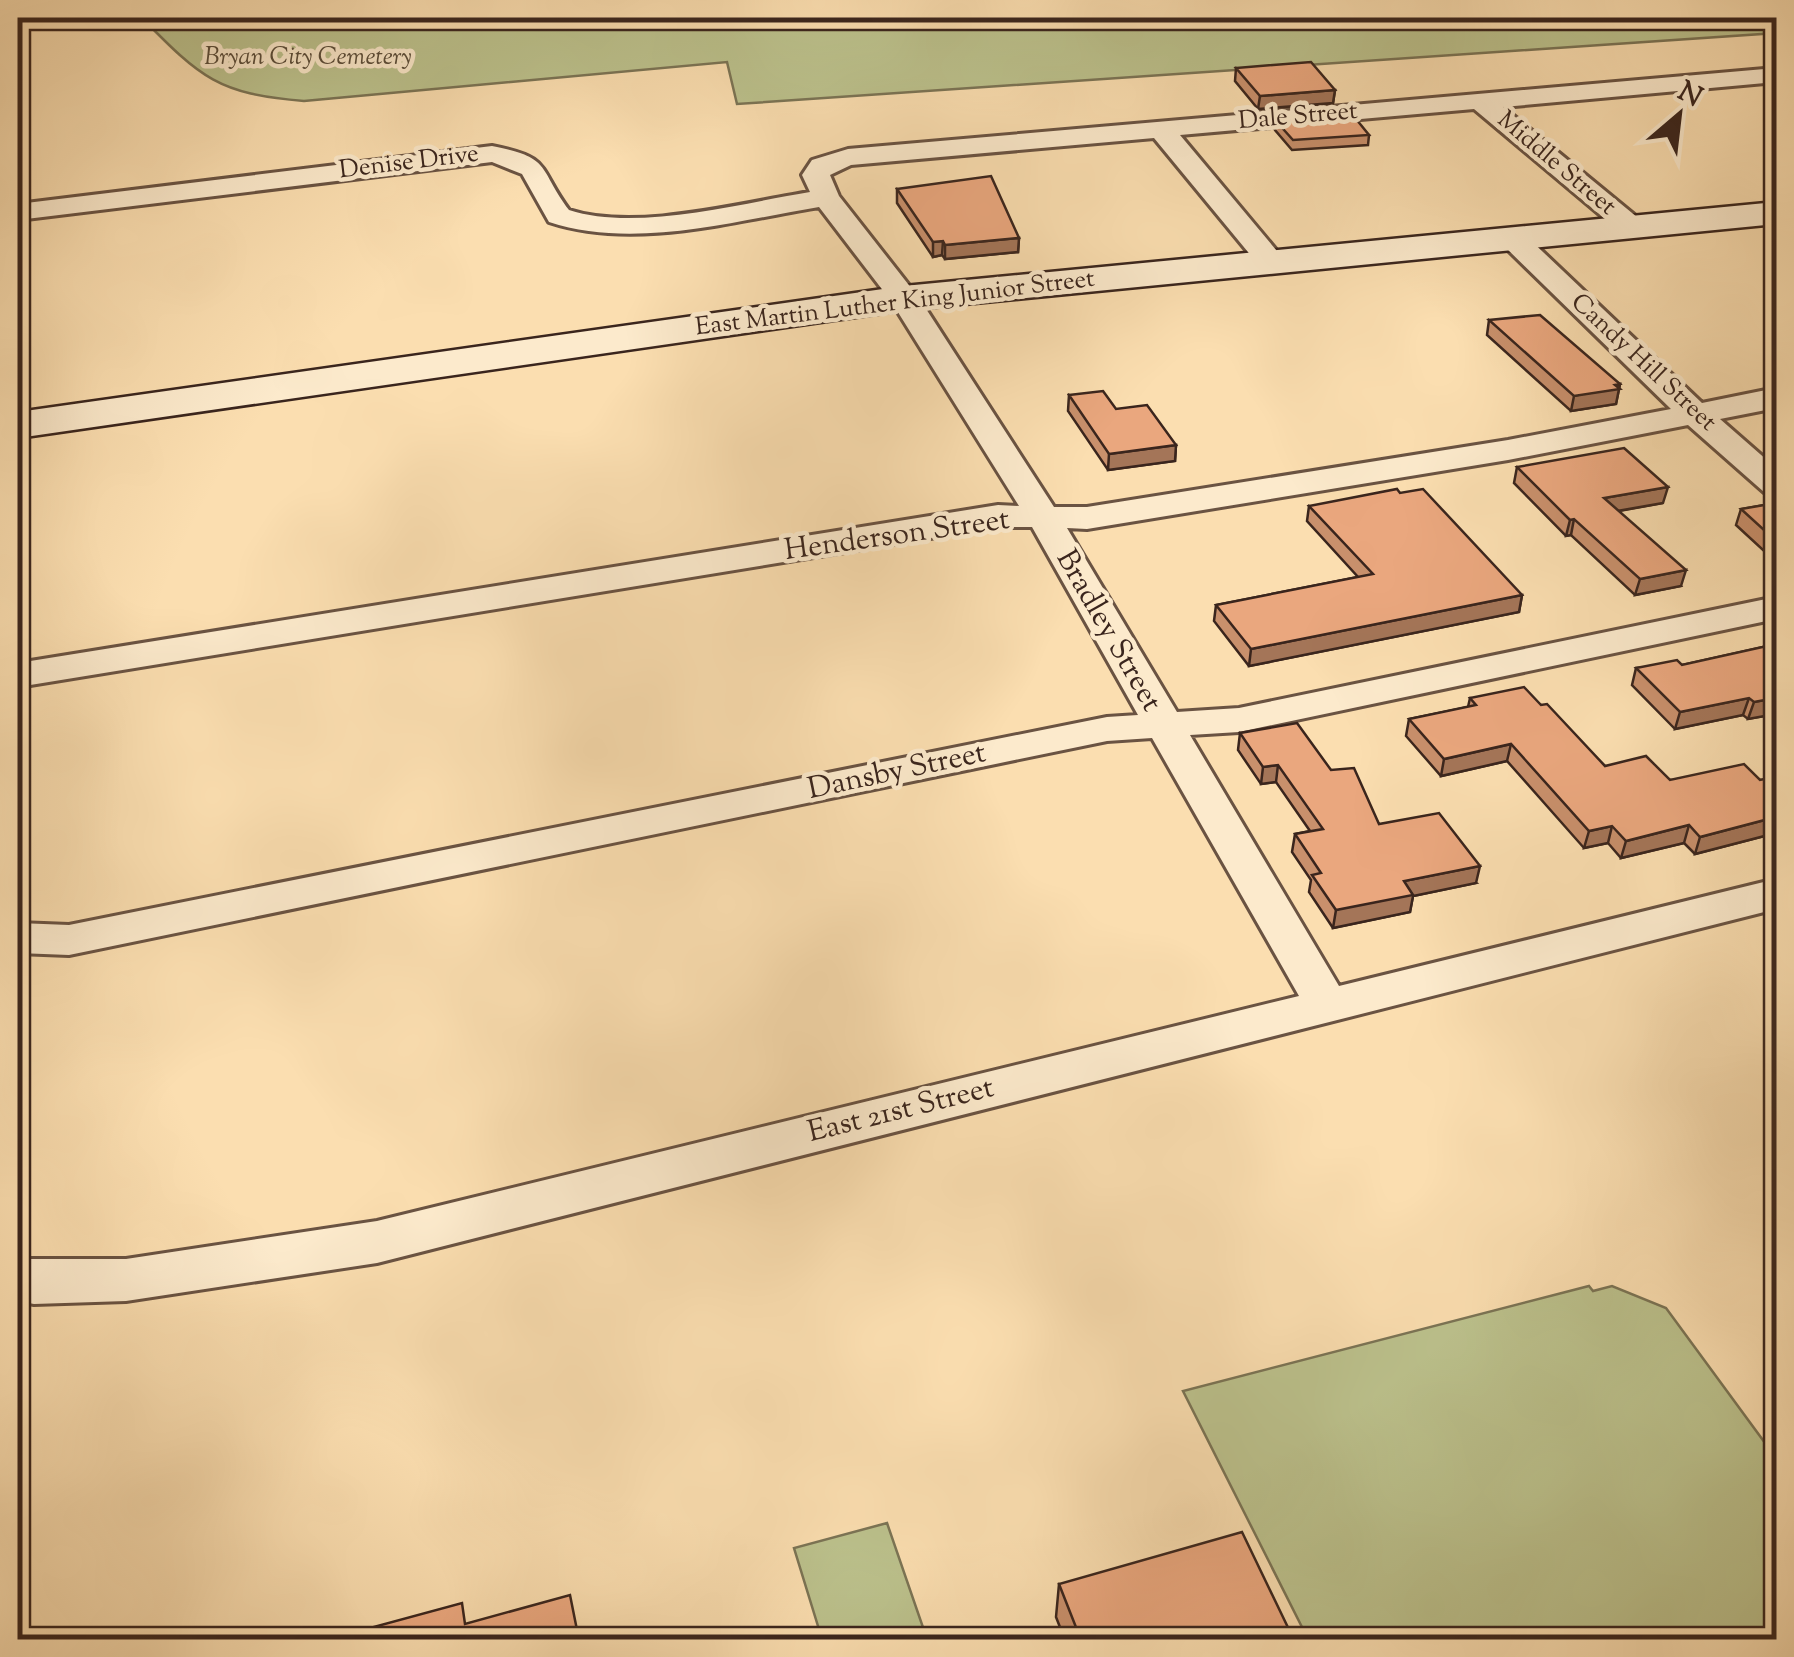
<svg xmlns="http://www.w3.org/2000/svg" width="1794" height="1657" viewBox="0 0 1794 1657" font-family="'Sorts Mill Goudy',serif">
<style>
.green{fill:#bcc28d;stroke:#7b7455;stroke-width:2.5}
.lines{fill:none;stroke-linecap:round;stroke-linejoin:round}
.street-casing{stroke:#6a5342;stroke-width:6}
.secondary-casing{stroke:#3a251d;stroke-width:5}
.street{fill:#fceacc;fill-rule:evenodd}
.secondary{fill:#fceacc;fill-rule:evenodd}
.wall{fill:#c9906c;stroke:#3a251d;stroke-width:2.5}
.shaded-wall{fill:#a47558;stroke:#3a251d;stroke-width:2.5}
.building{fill:#eaa77e;stroke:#3a251d;stroke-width:2.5}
.labels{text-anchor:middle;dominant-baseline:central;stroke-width:9;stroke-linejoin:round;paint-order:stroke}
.far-park-label{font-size:25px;font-style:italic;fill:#5a4c39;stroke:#fceacc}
.far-street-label{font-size:25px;fill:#3a251d;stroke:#fceacc}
.street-label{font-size:30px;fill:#3a251d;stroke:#fceacc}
</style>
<rect width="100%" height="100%" fill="#fbdeb0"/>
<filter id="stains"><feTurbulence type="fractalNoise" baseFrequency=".002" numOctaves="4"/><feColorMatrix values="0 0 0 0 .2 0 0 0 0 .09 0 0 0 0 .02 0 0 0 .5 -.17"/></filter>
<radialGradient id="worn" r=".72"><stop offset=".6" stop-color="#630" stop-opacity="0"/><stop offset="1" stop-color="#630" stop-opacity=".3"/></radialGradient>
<g class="green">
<path d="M 142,18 L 1776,18 L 1776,33 L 737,104 L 727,62 L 304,101 C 218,94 201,78 142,18 Z"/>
<polygon points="1589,1286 1593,1291 1612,1286 1666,1308 1776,1458 1776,1639 1308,1639 1183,1391"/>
<polygon points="887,1523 927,1639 822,1639 794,1548"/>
</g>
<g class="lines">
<g class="street-casing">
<path id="street" d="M 1776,68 L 1776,82 L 1503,107 L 1643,222 L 1647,228 L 1643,234 L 1623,234 L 1474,109 L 1180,135 L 1287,263 L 1282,269 L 1262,269 L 1154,138 L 851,165 L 830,175 L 839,196 L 919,298 L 1054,507 L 1087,507 L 1508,440 L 1671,409 L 1503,245 L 1499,239 L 1503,233 L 1523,233 L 1702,403 L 1776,388 L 1776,408 L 1720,419 L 1776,468 L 1776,495 L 1764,492 L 1688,425 L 1508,460 L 1087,529 L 1067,528 L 1177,712 L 1239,708 L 1776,597 L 1776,619 L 1239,732 L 1190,735 L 1339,986 L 1776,879 L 1776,909 L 377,1263 L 126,1301 L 34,1304 L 18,1301 L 18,1259 L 126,1259 L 377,1221 L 1299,996 L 1152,738 L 1107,741 L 69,955 L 18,953 L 18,923 L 69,925 L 1107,717 L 1138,715 L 1032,527 L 998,527 L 18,687 L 18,663 L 998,505 L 1019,506 L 891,301 L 819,207 C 733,221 634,250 549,222 L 522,174 L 492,162 L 18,220 L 18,204 L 492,146 C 553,158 537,167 569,210 C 636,232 741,203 810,192 L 802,175 L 812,160 L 848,149 Z"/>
</g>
<g class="secondary-casing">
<polygon id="secondary" points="1776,202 1776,224 904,310 18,438 18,412 904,286"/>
</g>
<use href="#street" class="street"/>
<use href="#secondary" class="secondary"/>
</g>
<g class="wall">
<polygon points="1236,68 1335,90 1333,103 1258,109 1235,81"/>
<polygon points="1276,121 1369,135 1368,145 1292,150 1275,130"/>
<polygon points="897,189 1019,238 1018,252 945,259 942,255 933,257 897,203"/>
<polygon points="1489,320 1620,384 1616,404 1571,411 1487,335"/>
<polygon points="1069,395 1176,445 1175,461 1108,470 1068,411"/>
<polygon points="1517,467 1663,503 1619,511 1681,586 1635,595 1571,535 1566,536 1514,483"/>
<polygon points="1776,503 1776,562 1736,525 1741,509"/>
<polygon points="1309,506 1522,595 1519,612 1249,666 1214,621 1216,605 1358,577 1307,521"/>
<polygon points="1776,644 1776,714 1748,719 1743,715 1675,729 1632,685 1636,668 1682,665"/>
<polygon points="1470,698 1541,705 1605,766 1670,780 1776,780 1776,833 1695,854 1684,843 1621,858 1608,843 1584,848 1507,761 1441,776 1406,736 1409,719 1468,707"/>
<polygon points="1240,733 1331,770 1379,824 1476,883 1413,896 1410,912 1333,928 1309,892 1311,880 1292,852 1295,834 1310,831 1276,782 1261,784 1238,750"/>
<polygon points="1059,1584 1294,1640 1065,1640 1056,1617"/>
</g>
<g class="shaded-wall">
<polygon points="1335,90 1333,103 1258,109 1260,96"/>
<polygon points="1019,238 1018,252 945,259 945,245"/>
<polygon points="943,241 942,255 933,257 933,242"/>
<polygon points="1620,384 1616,404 1571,411 1574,396"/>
<polygon points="1176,445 1175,461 1108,470 1109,454"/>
<polygon points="1668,487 1663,503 1600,514 1604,498"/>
<polygon points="1574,519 1571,535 1566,536 1570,520"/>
<polygon points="1686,570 1681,586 1635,595 1640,579"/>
<polygon points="1522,595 1519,612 1249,666 1251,649"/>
<polygon points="1749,698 1743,715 1675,729 1680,712"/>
<polygon points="1776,698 1776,714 1748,719 1754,702"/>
<polygon points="1511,744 1507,761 1441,776 1444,759"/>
<polygon points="1278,765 1276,782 1261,784 1263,767"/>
<polygon points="1776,817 1776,833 1695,854 1700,837"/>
<polygon points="1689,825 1684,843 1621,858 1626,841"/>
<polygon points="1612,826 1608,843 1584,848 1589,831"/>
<polygon points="1480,866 1476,883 1413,896 1410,912 1333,928 1336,910 1404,881"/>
</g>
<g class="building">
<polygon points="1311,62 1335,90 1260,96 1236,68"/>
<polygon points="1352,114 1369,135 1293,140 1276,121"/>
<polygon points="991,176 1019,238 945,245 943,241 933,242 897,189"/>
<polygon points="1540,315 1620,384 1615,385 1620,389 1574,396 1489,320"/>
<polygon points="1103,391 1116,409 1147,405 1176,445 1109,454 1069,395"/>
<polygon points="1624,448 1668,487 1604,498 1686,570 1640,579 1574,519 1570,520 1517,467"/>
<polygon points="1397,489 1400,493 1423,489 1522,595 1251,649 1216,605 1373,574 1309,506"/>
<polygon points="1776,503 1776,541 1741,509"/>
<polygon points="1776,644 1776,698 1754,702 1749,698 1680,712 1636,668 1677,660 1682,665"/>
<polygon points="1524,687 1541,705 1547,704 1605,766 1646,756 1670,780 1744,764 1760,780 1774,777 1776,780 1776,817 1700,837 1689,825 1626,841 1612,826 1589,831 1511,744 1444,759 1409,719 1476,705 1470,698"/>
<polygon points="1297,723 1331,770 1354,768 1379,824 1439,813 1480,866 1404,881 1413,895 1336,910 1312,875 1321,873 1295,834 1323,829 1278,765 1263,767 1240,733"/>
<polygon points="1242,1532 1294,1640 1081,1640 1059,1584"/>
<polygon points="570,1595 579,1640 334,1640 333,1638 462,1603 465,1624"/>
</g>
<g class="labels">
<g class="far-park-label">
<text x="308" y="58">Bryan City Cemetery</text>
</g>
<g class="far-street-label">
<text transform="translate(1298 117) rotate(-5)">Dale Street</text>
<text transform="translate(409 163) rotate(-7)">Denise Drive</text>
<text transform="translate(1556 164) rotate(40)">Middle Street</text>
<text transform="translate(895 304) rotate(-7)">East Martin Luther King Junior Street</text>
<text transform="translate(1643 363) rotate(43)">Candy Hill Street</text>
</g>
<g class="street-label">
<text transform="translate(897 536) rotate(-8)">Henderson Street</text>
<text transform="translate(1108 631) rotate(60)">Bradley Street</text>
<text transform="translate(897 772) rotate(-12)">Dansby Street</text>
<text transform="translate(901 1111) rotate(-14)">East 21st Street</text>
</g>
</g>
<rect width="1794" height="1657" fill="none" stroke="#fbdeb0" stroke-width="60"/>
<rect x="20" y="20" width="1754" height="1617" fill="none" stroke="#3a251d" stroke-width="5"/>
<rect x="30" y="30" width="1734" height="1597" fill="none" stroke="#3a251d" stroke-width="2.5"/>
<g transform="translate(1679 115) rotate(28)" stroke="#fceacc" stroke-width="8" paint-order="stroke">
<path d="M0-8L18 38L0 25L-18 38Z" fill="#3a251d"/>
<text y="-15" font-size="28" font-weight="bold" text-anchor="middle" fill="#3a251d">N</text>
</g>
<rect width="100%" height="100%" filter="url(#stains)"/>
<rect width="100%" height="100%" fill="url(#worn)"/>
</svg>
